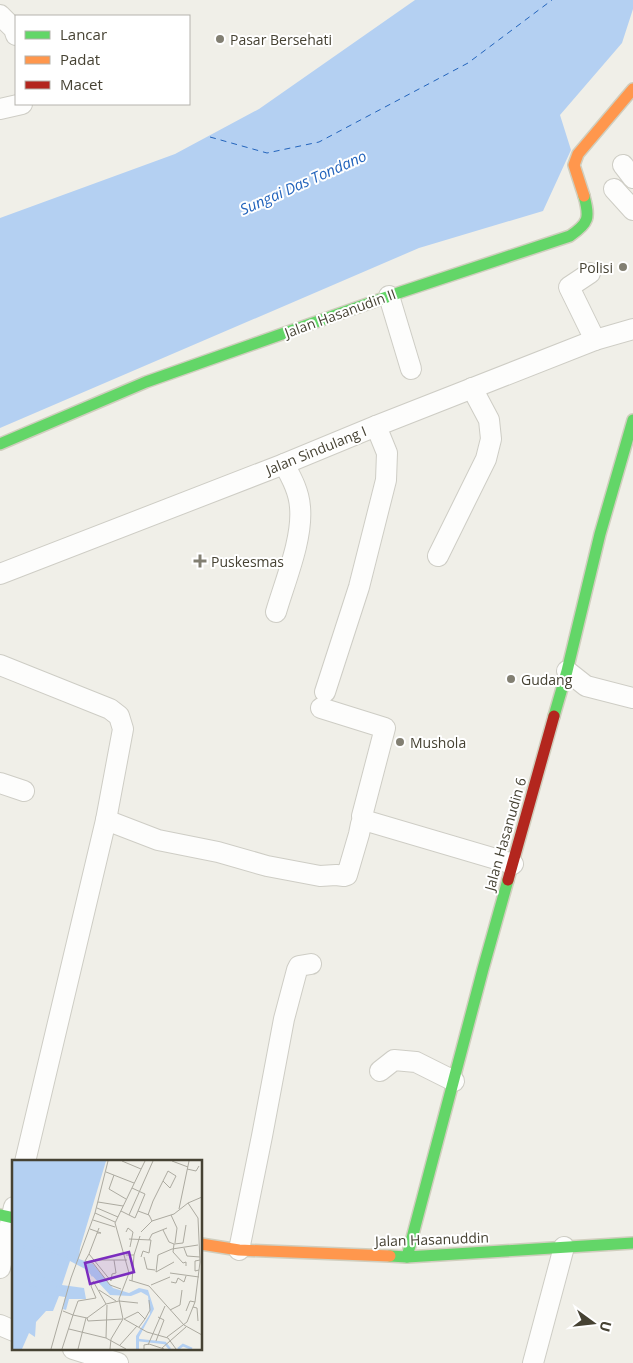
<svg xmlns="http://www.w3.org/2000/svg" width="633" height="1363" viewBox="0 0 633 1363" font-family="'Open Sans',sans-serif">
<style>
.water{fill:#b4d0f2}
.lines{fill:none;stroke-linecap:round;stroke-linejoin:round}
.ferry{stroke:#2364bc;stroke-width:1;stroke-dasharray:6 5;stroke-linecap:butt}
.street-casing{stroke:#cecdc5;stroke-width:22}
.fast-casing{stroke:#d0cebe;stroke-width:14}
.slow-casing{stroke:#d0cebe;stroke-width:14}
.jam-casing{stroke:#d0cebe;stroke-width:14}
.street{stroke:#fdfdfc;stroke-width:20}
.fast{stroke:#63d668;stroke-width:11}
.slow{stroke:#ff974d;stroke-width:11}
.jam{stroke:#b3261e;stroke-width:11}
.poi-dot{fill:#827f72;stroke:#fff;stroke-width:2}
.labels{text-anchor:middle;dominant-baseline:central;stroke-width:4;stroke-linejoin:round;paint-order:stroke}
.poi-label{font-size:14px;fill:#464233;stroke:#fff;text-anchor:start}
.street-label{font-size:14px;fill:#464233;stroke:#fff}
.water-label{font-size:15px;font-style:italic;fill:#2364bc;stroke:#fff}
.inset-river{fill:none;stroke:#b4d0f2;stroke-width:2.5}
.inset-road{fill:none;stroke:#acaaa0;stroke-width:1}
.view{fill:#7b2cbf;fill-opacity:0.15;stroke:#7b2cbf;stroke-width:2.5}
.inset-edge{fill:none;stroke:#464233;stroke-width:2.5}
</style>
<rect width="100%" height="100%" fill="#f0efe8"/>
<polygon class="water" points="415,0 633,0 633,9 622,43 560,115 571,150 543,211 419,248 0,428 0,218 175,154 259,109"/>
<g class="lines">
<polyline class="ferry" points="210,137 267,153 319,142 468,63 552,0"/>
<g class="street-casing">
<g id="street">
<polyline points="0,15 14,29 16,35"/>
<polyline points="0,109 22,104"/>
<polyline points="623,165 633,178"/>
<polyline points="614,189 633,210"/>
<polyline points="590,273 569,287 595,340"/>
<polyline points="389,296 411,369"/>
<polyline points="438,556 486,459 491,439 489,420 472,388"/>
<polyline points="0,574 284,464 376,426 595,340 633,329"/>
<path d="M 276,612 C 285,581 303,539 300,507 C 299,491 291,477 284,464"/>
<polyline points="0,665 110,709 119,716 123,729 106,820 25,1162"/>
<polyline points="567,671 586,686 633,698"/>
<polyline points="325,692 359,587 386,480 387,453 376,426"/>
<polyline points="321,708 385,728 362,816 364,822"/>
<polyline points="0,783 24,791"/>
<polyline points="106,820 158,840 218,852 267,866 320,876 336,875 344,876 347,875 359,834 361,824 367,821 513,864"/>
<polyline points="380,1071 394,1060 416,1062 454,1081"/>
<polyline points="239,1250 262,1136 284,1019 297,970 299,966 311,964"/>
<polyline points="0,1268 14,1207"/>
<polyline points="0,1325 14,1331"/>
<polyline points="73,1349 118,1363"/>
<polyline points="533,1363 564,1247"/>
</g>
</g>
<g class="fast-casing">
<g id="fast">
<path d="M 0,444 L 146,382 L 401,292 L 570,236 C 589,223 590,218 584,196"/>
<polyline points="554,716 567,671 600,534 633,420"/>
<polyline points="0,1215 14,1218"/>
<polyline points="390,1256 407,1257 633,1243"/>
<polyline points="407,1257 483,969 508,880"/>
</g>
</g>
<g class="slow-casing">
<g id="slow">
<polyline points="584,196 574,165 578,154 633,89"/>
<polyline points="201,1244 239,1250 390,1256"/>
</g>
</g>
<g class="jam-casing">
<polyline id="jam" points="508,880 554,716"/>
</g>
<use href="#street" class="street"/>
<use href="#fast" class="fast"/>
<use href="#slow" class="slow"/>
<use href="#jam" class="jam"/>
</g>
<g class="poi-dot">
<circle cx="220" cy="39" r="5"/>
<circle cx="623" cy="267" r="5"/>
<path d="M197.5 553.5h5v5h5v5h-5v5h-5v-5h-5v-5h5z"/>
<circle cx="511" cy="679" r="5"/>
<circle cx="400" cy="742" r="5"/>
</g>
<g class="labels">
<g class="poi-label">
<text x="230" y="39">Pasar Bersehati</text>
<text x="613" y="267" text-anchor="end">Polisi</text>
<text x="211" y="561">Puskesmas</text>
<text x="521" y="679">Gudang</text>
<text x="410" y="742">Mushola</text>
</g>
<g class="street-label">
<text transform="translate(340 313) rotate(-20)">Jalan Hasanudin II</text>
<text transform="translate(316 450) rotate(-22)">Jalan Sindulang I</text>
<text transform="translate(505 834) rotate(-74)">Jalan Hasanudin 6</text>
<text transform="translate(432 1239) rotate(-2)">Jalan Hasanuddin</text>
</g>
<g class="water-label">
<text transform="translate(303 182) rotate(-24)">Sungai Das Tondano</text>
</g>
</g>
<g transform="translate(12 1160)">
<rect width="190" height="190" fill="#f0efe8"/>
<path d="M 0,1 L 94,1 L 68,88 L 67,99 L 81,104 L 101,128 L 117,133 L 127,128 L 136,130 L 142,149 L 127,177 L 127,189 L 124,189 L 124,176 L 138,154 L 136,136 L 129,132 L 119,136 L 98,135 L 75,110 L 58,101 L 50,125 L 72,128 L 74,139 L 57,139 L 54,150 L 51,149 L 53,137 L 47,136 L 41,151 L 34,151 L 24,162 L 23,177 L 17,173 L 10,189 L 0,189 Z" fill="#b4d0f2"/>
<path class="inset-river" d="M 0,86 L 32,89 L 56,96 L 76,108 L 81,116M 0,89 L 20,112 L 54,131M 0,115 L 42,138M 126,180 L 153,183 L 158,189M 166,189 L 171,185 L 180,189"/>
<path class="inset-road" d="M 110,1 L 129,9M 160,1 L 176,7M 175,9 L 184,11 L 187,6M 94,12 L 122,23M 102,15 L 97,29 L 114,39M 120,28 L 133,34 L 126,51M 86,42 L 111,46M 176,43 L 190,37M 85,48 L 106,57M 167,49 L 177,1M 109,51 L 123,58 L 126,51 L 137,55 L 140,61 L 162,54 L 176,43 L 186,58 L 188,102 L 183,142 L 175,162 L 155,177M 83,53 L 103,62M 117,55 L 141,1M 136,55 L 141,41 L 156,11 L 164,16 L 158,28 L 151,21M 159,55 L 165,68 L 163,83M 81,60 L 103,67M 87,68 L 77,94 L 99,121M 78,69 L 89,73 L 85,73M 151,70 L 157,82 L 162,84 L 161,92 L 171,103 L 174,102 L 174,106M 114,72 L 116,68 L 121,72 L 118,87M 129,72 L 140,61M 117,79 L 139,80 L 137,93 L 131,91 L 129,97M 137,80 L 140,74 L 155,68M 162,84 L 171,83 L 174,65M 172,88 L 175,96 L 188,97M 77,94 L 73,101 L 81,103 L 98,125 L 109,129M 114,95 L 122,95 L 128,76M 132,97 L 135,109 L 143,110M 83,100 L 115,100M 187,110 L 183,111 L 183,101 L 188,100M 144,112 L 146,95 L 160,89 L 186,85M 144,112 L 162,102M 158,113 L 187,117M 117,120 L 137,126 L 172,165 L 190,175M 81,121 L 94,144M 99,121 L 100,114 L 104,113 L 102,100M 120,121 L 122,95M 159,122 L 164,123 L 166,118 L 172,122 L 174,116M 139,125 L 158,117M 87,130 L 104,141M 107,141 L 126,143M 181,147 L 185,148 L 186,161M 158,150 L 168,145 L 170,130M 51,151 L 61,155 L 66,141 L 84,138 L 79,126 L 81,122M 174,151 L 178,141 L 183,142M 126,152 L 133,159 L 127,167M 75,158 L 94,144 L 107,141M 112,159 L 135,172 L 156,178 L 164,189M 112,159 L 126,152M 133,159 L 138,150 L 137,140M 57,169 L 94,178 L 114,189M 94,178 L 95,145M 144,181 L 152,160 L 146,157M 108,185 L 125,166M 136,185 L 153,146M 150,188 L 174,167M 39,189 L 59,118 L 83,53 L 96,1M 50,189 L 61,155 L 75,158 L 76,161 L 111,159 L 107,139 L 117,113 L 103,63 L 133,1M 66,189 L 74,158M 98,189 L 99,179 L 111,159M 132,189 L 132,185 L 137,184 L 152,189"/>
<path class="view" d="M 117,92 L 122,112 L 78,124 L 73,103 Z"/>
<rect width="190" height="190" class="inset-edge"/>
</g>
<rect x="15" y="15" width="175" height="90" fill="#ffffff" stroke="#b5b3ad"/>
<rect x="25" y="31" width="25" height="8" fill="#63d668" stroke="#b5b3ad"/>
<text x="60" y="40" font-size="15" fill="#464233">Lancar</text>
<rect x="25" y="56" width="25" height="8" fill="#ff974d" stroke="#b5b3ad"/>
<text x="60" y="65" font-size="15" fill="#464233">Padat</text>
<rect x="25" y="81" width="25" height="8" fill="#b3261e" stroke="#b5b3ad"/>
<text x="60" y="90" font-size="15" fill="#464233">Macet</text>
<g transform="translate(593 1323) rotate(105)" stroke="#ffffff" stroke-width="4" paint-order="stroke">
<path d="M0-4L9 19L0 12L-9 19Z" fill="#464233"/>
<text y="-8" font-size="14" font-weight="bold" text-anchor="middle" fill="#464233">U</text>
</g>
</svg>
